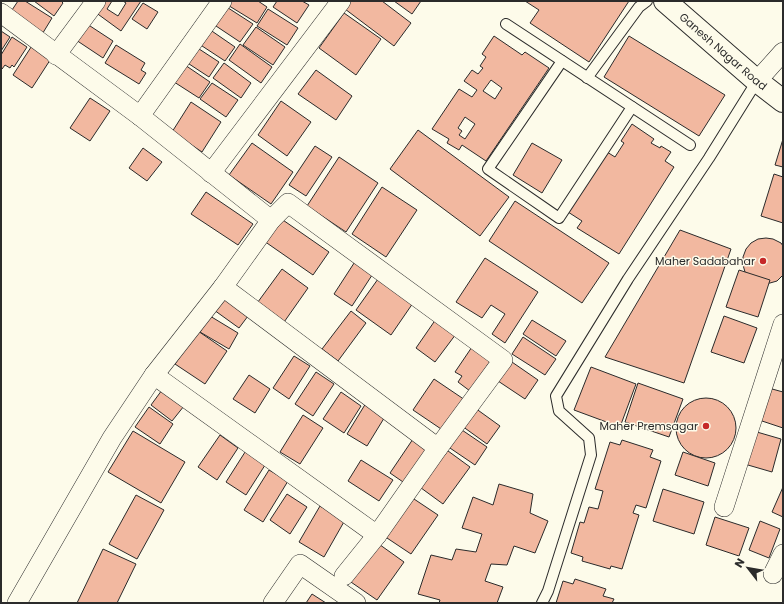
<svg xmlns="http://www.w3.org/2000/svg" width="784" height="604" viewBox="0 0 784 604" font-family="Poppins,sans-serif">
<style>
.building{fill:#f2b8a0;stroke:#2b2b2b;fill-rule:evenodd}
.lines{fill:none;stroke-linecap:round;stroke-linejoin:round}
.lane-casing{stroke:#2b2b2b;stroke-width:12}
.street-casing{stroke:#2b2b2b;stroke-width:20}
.secondary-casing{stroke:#2b2b2b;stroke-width:24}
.lane{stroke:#fdfbea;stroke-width:10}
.street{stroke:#fdfbea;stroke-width:19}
.secondary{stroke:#fdfbea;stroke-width:22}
.poi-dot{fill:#c62828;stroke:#fdfbea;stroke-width:1.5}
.labels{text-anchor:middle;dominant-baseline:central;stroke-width:3;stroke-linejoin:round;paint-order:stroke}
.street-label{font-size:11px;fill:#2b2b2b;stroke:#fdfbea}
.poi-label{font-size:11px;fill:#2b2b2b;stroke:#fdfbea;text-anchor:end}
</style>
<rect width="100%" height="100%" fill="#fdfbea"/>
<g class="building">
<polygon points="18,1 25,1 52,18 41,36 8,16"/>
<polygon points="34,1 61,1 63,3 54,16"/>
<polygon points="102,1 112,1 107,9 118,16 126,3 123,1 141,1 121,31 95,12"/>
<polygon points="228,1 258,1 267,7 257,23 226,4"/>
<polygon points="277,1 302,1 309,5 297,23 273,7"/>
<polygon points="351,1 382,1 411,23 394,46 345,9"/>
<polygon points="394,1 421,1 412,14"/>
<polygon points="525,1 629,1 589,62 530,23 539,10"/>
<polygon points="143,3 158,12 147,29 132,19"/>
<polygon points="222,4 253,24 240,42 210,22"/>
<polygon points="268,9 298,28 287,45 257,26"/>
<polygon points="344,13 381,39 356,75 319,48"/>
<polygon points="84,22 113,41 103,58 73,38"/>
<polygon points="206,27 235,47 225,61 196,42"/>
<polygon points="256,27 285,47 273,65 243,45"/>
<polygon points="1,31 10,37 1,51"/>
<path d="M 494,36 L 522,55 L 525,52 L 549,68 L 486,161 L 462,145 L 459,150 L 447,143 L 449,139 L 432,129 L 459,89 L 472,97 L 477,90 L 464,81 L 472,70 L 478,74 L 483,68 L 480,66 L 486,57 L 482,54 ZM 491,80 L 502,88 L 495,99 L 483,91 ZM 465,117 L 475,124 L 465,139 L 459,135 L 462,131 L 458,128 Z"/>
<polygon points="629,36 725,95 699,136 604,77"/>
<polygon points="12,37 27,47 14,67 12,65 10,68 5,65 2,69 1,67 1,55"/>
<polygon points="35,41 54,54 32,88 13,75"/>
<polygon points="240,44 272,67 261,83 229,60"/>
<polygon points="116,45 145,63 141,70 146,73 139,84 105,63"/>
<polygon points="193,45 219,62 209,77 183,60"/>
<polygon points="182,63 210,82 199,98 171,80"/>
<polygon points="224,63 251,83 241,98 213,78"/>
<polygon points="316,70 352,96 336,120 298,94"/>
<polygon points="212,83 238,100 226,117 200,99"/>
<polygon points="90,98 110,111 90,141 70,128"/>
<polygon points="281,101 311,122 287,156 258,135"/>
<polygon points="191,102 221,122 202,152 172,132"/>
<polygon points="632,124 654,139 651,143 660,148 661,146 671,152 665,161 674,167 619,254 577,228 582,221 568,212 607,152 615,157 624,143 621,141"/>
<polygon points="418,130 509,197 480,236 390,169"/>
<polygon points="783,139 783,167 775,165"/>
<polygon points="252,143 293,172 271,204 229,175"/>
<polygon points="532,143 562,160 542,193 513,175"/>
<polygon points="315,146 332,157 306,196 289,185"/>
<polygon points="143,148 162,162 147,181 129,168"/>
<polygon points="339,157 378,183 346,232 307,206"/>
<polygon points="774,174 783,177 783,223 761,216"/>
<polygon points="382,187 417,210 386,257 352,234"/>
<polygon points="206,192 253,224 238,245 191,214"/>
<polygon points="515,201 609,263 582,303 489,241"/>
<polygon points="280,218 329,252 313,275 264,241"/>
<polygon points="680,230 731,249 684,383 605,357"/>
<polygon points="766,238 773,239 781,243 783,246 783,275 777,281 770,283 762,283 756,281 750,277 745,272 743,265 743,257 746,249 751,243 758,239"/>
<polygon points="358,257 376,269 352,306 334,294"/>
<polygon points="485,258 538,292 505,343 492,334 505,314 491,305 482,318 456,302"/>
<polygon points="282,269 308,288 282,325 255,306"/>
<polygon points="739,270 770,280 758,317 726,307"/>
<polygon points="378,279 413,303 391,335 356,310"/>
<polygon points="225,294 251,312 239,328 214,310"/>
<polygon points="351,311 366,323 338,361 322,349"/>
<polygon points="210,316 238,333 229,349 200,332"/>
<polygon points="724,316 757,328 744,363 711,352"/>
<polygon points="436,319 456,334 435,362 416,348"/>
<polygon points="532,320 566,341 556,356 523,334"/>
<polygon points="198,331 227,351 205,384 175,364"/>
<polygon points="523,337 556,359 545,375 512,354"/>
<polygon points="474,344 493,357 470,391 458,382 462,376 455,372"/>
<polygon points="294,356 310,366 289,399 273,388"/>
<polygon points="509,360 538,380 525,399 495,379"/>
<polygon points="591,367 636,384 620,427 574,410"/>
<polygon points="316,372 334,384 313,416 295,404"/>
<polygon points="249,375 270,389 255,413 233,399"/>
<polygon points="434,379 468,402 447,433 413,410"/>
<polygon points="638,383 683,399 669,437 625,422"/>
<polygon points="765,387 783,392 783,428 756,419"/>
<polygon points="162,390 184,406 172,421 151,405"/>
<polygon points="341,392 361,406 344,433 323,419"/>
<circle cx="706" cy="428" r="30"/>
<polygon points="366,403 386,415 367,446 347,434"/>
<polygon points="149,407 173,424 160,444 135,427"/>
<polygon points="475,408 500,426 487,444 462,426"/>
<polygon points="303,415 323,428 300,464 280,452"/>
<polygon points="459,428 487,447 475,465 447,446"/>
<polygon points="750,430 781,439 772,472 741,463"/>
<polygon points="133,431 185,462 161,503 108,472"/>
<polygon points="220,435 238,448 217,480 198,467"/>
<polygon points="413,439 429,450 406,484 390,473"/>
<polygon points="622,440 653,450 650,457 661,461 646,508 636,505 633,513 639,515 622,569 611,566 610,569 582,561 583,557 571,553 580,522 584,523 589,507 598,509 603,491 595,489 610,442 620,445"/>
<polygon points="444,448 470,467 443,504 417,485"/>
<polygon points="247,449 267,462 246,495 226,482"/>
<polygon points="683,452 715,463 708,486 675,475"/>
<polygon points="361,460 393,480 379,501 348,481"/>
<polygon points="269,470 288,481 263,522 244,510"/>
<polygon points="499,484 533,494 530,513 548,521 535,553 514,546 507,565 491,564 485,581 503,587 497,603 439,603 440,600 418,594 431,555 452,560 456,549 476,552 482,534 462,528 473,497 493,505"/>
<polygon points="783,487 783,517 772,512"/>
<polygon points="663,489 704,502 694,534 653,521"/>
<polygon points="287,494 307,507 290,534 270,520"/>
<polygon points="136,495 164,510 137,559 109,544"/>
<polygon points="408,495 438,515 411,554 381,534"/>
<polygon points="320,506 345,520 324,557 299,542"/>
<polygon points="715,517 749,528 739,556 706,545"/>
<polygon points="760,521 780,529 769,558 749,550"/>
<polygon points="376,542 404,562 377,600 348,580"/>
<polygon points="103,549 136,564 117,603 77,603"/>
<polygon points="575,579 606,589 603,596 614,599 612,603 556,603 563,581 573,584"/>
<polygon points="312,594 326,603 306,603"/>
</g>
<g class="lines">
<g class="lane-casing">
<g id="lane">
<polyline points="506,24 690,145"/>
<polyline points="562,61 488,169 559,218 632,107"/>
<polyline points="587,78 639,7 647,1"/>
<polyline points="542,603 548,591 591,455 589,438 559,411 556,396 628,279 709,158 757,81"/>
</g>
</g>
<g class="street-casing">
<g id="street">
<polyline points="1,13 140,116 271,220"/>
<polyline points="56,55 96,1"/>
<polyline points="757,81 783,52"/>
<polyline points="140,116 222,1"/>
<polyline points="211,173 341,1"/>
<polyline points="223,287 438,448"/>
<polyline points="154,375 377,535"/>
<polyline points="724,507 783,324"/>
<polyline points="773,574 783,554"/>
<polyline points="17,603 112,438 154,375 223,287 271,220 288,203 503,360 438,448 377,535 344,576"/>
<polyline points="273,603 300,564 356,603"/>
</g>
</g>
<g class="secondary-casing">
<g id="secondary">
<path id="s1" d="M 665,1 L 757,81 L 783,101"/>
</g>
</g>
<use href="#lane" class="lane"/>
<use href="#street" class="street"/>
<use href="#secondary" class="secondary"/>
</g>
<g class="poi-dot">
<circle cx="763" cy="261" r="4"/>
<circle cx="706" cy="426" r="4"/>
</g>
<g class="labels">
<g class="street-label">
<text stroke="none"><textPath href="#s1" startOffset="77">Ganesh Nagar Road</textPath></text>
</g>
<g class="poi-label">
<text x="755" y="261">Maher Sadabahar</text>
<text x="698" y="426">Maher Premsagar</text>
</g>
</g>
<rect width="784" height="604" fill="none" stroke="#2b2b2b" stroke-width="4"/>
<g transform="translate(748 568) rotate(301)" stroke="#fdfbea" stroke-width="3" paint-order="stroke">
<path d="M0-3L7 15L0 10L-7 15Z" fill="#2b2b2b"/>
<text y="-6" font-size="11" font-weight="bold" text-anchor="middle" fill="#2b2b2b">N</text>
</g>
</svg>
